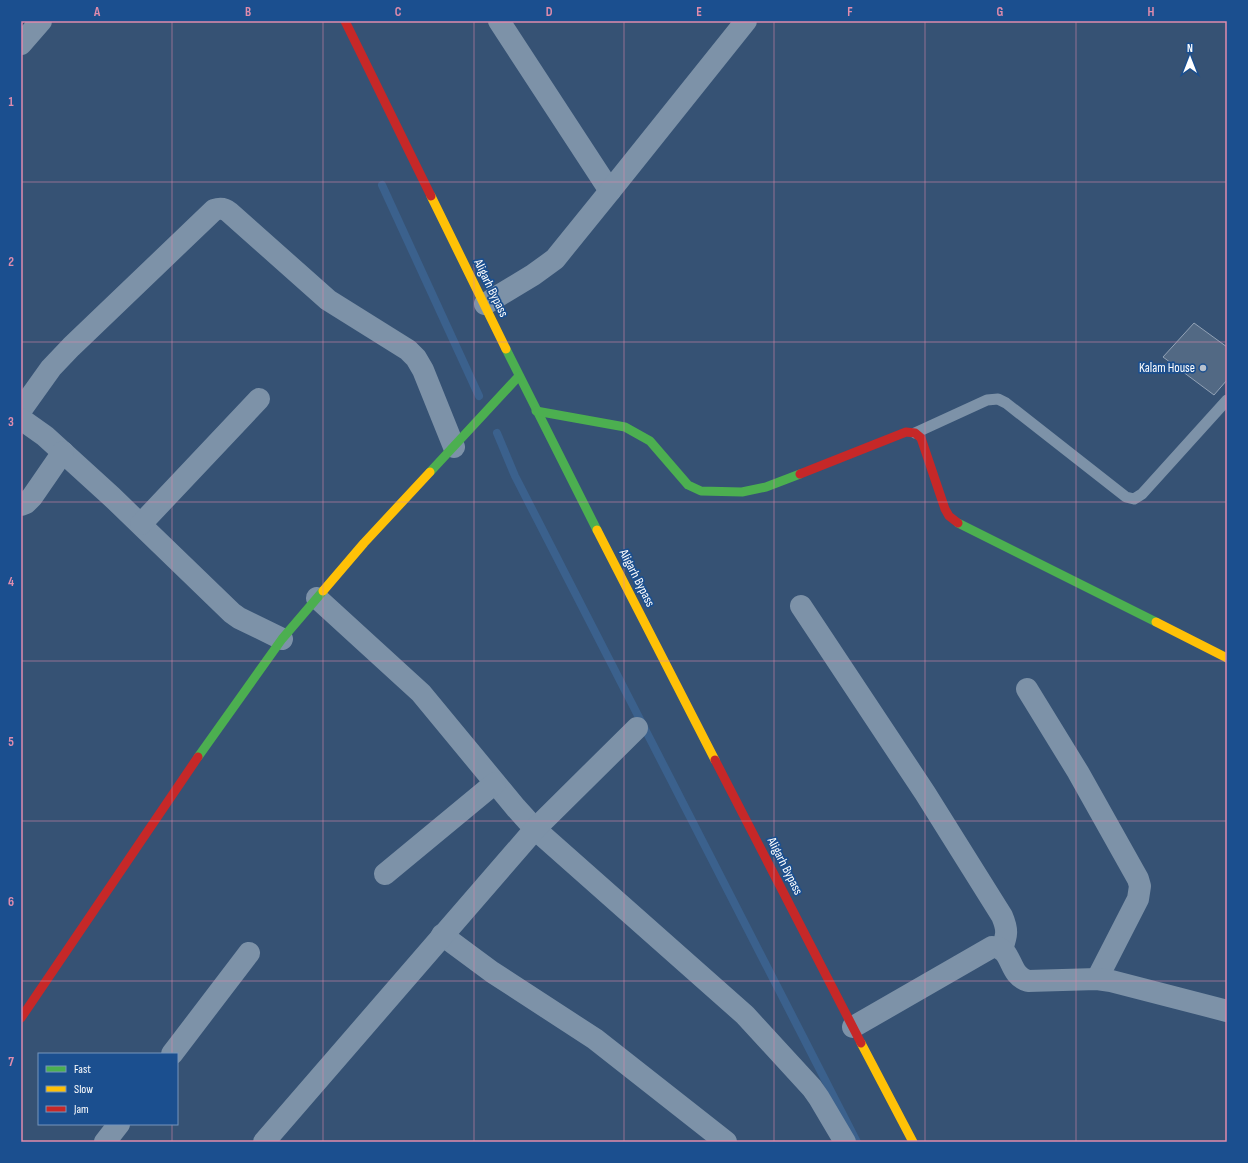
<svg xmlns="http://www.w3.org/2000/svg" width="1248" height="1163" viewBox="0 0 1248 1163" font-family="'Sofia Sans Condensed',sans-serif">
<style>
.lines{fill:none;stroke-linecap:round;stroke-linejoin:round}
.stream{stroke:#3b618d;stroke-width:8}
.building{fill:#526984;stroke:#92a2b6}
.lane{stroke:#7d92a8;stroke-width:11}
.street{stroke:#7d92a8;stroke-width:22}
.fast{stroke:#4caf50;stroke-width:9}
.slow{stroke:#ffc107;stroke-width:9}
.jam{stroke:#c62828;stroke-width:9}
.grid{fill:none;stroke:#e08cad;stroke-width:1;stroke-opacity:0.55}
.poi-dot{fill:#b9c2ce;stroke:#1b4f8f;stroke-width:1.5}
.labels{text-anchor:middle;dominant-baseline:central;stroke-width:3.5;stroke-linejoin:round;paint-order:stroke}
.street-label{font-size:13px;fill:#fff;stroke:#1b4f8f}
.poi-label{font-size:13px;fill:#fff;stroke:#1b4f8f;text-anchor:end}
.neatline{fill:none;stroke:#e08cad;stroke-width:1.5}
.grid-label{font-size:13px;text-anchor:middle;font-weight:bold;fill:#e08cad}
</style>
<rect width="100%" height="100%" fill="#365274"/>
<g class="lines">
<g class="stream">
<polyline points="382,185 479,396"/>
<polyline points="497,433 515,476 857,1142"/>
</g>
</g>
<polygon class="building" points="1194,323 1227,347 1227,380 1214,395 1163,357"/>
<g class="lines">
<polyline class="lane" points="915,433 987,400 998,399 1006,403 1126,497 1134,499 1142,494 1227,400"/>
<g class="street">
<polyline points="499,21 610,191"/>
<polyline points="21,44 41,21"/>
<polyline points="485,304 533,275 555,259 610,191 746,21"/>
<path d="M 21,410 L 51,368 L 71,347 L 214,210 C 220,208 224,208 229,212 L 328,300 L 408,350 L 416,358 L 423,370 L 454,447"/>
<polyline points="21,419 45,436 112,497 232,613 239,618 282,639"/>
<polyline points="21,505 26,503 32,497 63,452"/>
<polyline points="141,524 259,399"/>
<polyline points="317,598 421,693 516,808 535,829 745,1015 812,1088 819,1098 845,1142"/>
<path d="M 801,606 L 925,793 L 1002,916 C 1008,930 1007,935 1002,949"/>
<polyline points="1027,689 1078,772 1138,879 1140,886 1138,899 1097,979"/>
<polyline points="385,874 495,783"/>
<polyline points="442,935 492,972 595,1039 726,1142"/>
<path d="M 853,1027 L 992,947 C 1014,947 1007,975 1028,981 L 1097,979 L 1111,981 L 1227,1011"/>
<polyline points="172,1054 249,953"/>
<polyline points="105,1142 119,1124"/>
<polyline points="264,1142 535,829 637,728"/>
</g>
<g class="fast">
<polyline points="506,349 597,530"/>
<polyline points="536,411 625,427 650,441 688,485 701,491 742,492 766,487 800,474"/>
<polyline points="430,472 519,376"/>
<polyline points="958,523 1156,622"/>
<polyline points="198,757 282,639 323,591"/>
</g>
<g class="slow">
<polyline points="431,196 506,349"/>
<polyline points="597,530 715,760"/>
<polyline points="323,591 364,543 430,472"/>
<polyline points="1156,622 1227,658"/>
<polyline points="861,1043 913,1142"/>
</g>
<g class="jam">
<polyline points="345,21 431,196"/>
<polyline points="800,474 906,432 915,433 921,438 945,509 949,516 958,523"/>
<polyline points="715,760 861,1043"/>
<polyline points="21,1018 198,757"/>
</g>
</g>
<path class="grid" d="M 172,21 L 172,1054M 323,21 L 323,1142M 474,21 L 474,1142M 624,21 L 624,1142M 774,21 L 774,1142M 925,21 L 925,1142M 1076,21 L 1076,1142M 21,182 L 1227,182M 21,342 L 1227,342M 21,502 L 1227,502M 21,661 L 1227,661M 21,821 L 1227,821M 21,981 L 1227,981M 172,1124 L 172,1142"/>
<circle class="poi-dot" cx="1203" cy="368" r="4"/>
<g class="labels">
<g class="street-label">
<text transform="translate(491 288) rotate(64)">Aligarh Bypass</text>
<text transform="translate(637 578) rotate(63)">Aligarh Bypass</text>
<text transform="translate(785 866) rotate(63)">Aligarh Bypass</text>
</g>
<g class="poi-label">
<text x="1195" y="368">Kalam House</text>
</g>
</g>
<rect width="1248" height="1163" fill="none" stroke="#1b4f8f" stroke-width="44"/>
<rect x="38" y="1053" width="140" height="72" fill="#1b4f8f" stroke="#7695bc"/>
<rect x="46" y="1066" width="20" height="6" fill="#4caf50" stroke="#7695bc"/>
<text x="74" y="1073" font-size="12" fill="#ffffff">Fast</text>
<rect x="46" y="1086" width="20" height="6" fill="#ffc107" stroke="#7695bc"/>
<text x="74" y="1093" font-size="12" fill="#ffffff">Slow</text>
<rect x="46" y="1106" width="20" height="6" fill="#c62828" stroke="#7695bc"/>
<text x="74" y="1113" font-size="12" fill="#ffffff">Jam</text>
<g transform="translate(1190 58)" stroke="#1b4f8f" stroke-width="3" paint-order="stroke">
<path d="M0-3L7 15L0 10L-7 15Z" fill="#ffffff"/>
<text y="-6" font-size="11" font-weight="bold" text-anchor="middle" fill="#ffffff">N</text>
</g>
<rect x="22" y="22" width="1204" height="1119" class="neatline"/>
<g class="grid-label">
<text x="97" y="16">A</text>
<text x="248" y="16">B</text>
<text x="398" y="16">C</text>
<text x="549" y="16">D</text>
<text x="699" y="16">E</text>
<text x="850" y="16">F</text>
<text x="1000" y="16">G</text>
<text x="1151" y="16">H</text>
<text x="11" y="106">1</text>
<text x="11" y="266">2</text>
<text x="11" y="426">3</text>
<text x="11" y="586">4</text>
<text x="11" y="746">5</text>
<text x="11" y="906">6</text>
<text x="11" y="1066">7</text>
</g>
</svg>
